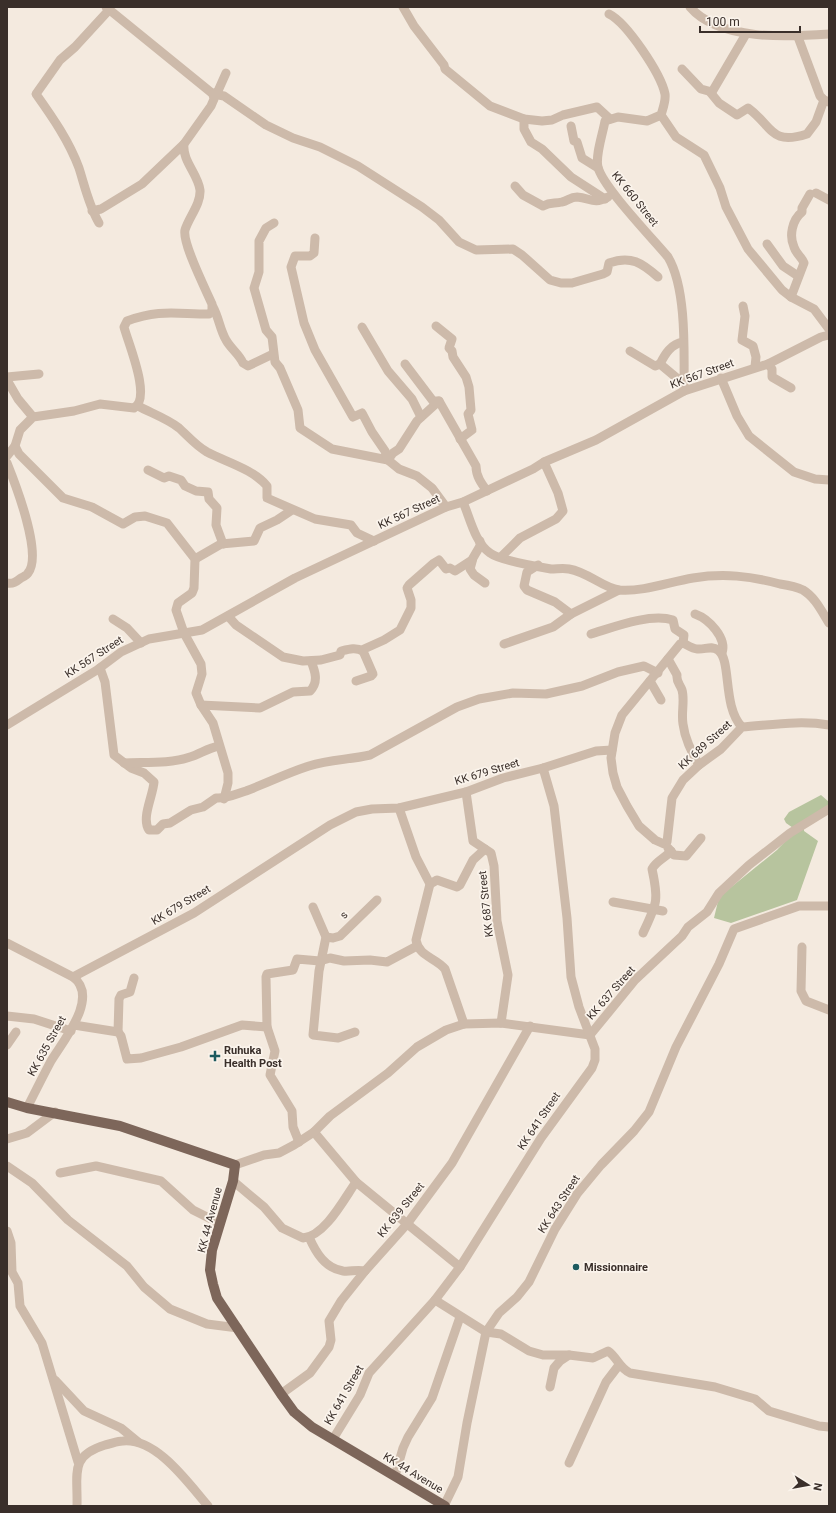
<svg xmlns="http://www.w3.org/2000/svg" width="836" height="1513" viewBox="0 0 836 1513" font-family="Roboto,sans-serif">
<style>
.green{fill:#b7c49e}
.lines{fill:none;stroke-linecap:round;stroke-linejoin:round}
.minor{stroke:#cdbaaa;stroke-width:9}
.major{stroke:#7d665a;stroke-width:10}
.poi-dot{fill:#1d5a5e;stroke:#fbf4ec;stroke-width:1.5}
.labels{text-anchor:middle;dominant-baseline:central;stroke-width:3.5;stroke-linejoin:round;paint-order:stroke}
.street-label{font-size:11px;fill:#3a2f2a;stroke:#fbf4ec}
.poi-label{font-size:11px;font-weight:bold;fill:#3a2f2a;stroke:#fbf4ec;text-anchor:start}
</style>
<rect width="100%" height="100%" fill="#f4eadf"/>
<polygon class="green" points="821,795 829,802 829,810 804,824 804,831 818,841 797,900 731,923 714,918 719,897 777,850 796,830 786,823 784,819 789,812"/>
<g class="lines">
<g class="minor">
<path d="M 106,7 L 213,94 L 224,96 L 266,125 L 293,138 L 320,147 L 358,166 L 422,207 L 439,220 L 459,242 L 476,250 L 513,249 L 522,255 L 550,280 L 561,283 L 572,283 L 603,274 L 607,272 L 609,263 C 631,255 642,263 658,277"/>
<polyline points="403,7 414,26 444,65 445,69 490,106 524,119 542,121 552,120 563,115 597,107 610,119"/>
<path d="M 690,7 C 719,41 788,37 829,34"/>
<path d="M 609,14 C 627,23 661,74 665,94 C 666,101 663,108 661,115 L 647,121 L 618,117 L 605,121 C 603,133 595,156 598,167 C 602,186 653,239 668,257 C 687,289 684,353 684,391"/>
<polyline points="798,37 820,96 824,100 829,102"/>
<polyline points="682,69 701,89 712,92 746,34"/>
<path d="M 710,92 L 719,103 L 737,115 L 748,108 C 773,126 770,146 807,134 L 816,122 L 824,100"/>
<polyline points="661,115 676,137 704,155 720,188 726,207 748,249 782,290 791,297 814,309 829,329"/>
<polyline points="524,119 524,129 531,142 542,149 571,177 605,199"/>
<polyline points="571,126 574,141 577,142 582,158 598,168"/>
<path d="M 515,186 L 523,195 L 543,206 C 551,202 554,204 562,202 C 568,201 570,197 577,197 C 591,198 593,205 608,197"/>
<polyline points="816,193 829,200"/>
<polyline points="92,211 101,209 142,184 184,144"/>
<path d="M 99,223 C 89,206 85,187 79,168 C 69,141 53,118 36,94 L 60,60 L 75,47 L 109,10"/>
<path d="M 274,223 L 266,228 L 259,241 L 259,272 L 254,288 L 266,330 L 272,337 L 275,362 L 280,368 L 298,410 L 300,428 L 332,449 L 388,460 L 393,453 L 399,449 L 417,421 L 439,401 L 476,466 C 476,476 481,483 487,491"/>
<polyline points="315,238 314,253 310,256 295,256 291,267 304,323 315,350 353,417 362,413 372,432 385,451 388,460 399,469 417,476 432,488 446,507"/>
<polyline points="767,244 783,266 798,276"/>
<path d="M 791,297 L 804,263 C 802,257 796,254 794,247 C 789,236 792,220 802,212 L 802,208 L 810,194"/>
<polyline points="743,306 745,316 742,340 753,346 756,357 755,367"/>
<path d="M 213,307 C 219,318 220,330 226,340 C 231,349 239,354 243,363 L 248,366 L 273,354"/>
<polyline points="436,326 452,339 449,348 452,351 453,357 466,377 469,387 471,410 468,414 472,430 460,439"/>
<polyline points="362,327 388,371 412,399 421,417"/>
<polyline points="630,351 655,366 660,364 678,379 684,378"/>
<polyline points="405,364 433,401 439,401"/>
<path d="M 660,364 C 665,354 671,344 683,342"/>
<polyline points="768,364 772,369 772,377 791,388"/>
<polyline points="7,377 39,374"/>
<polyline points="721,378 737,416 749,436 794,472 815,479 829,480"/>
<polyline points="7,380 18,399 33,417"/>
<path d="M 138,406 C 151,413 168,419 179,428 C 188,436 195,445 207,452 C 226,462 253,469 267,486 L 267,498 L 315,519 L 351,525 L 357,533 L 374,541"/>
<polyline points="7,456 15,446"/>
<path d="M 7,463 C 15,483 43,555 28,573 C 27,575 23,577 21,578 C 16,582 13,584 7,583"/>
<polyline points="148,470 164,478 169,476 181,480 185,486 196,491 208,492 209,499 217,508 216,525 223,544"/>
<path d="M 463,502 C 470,518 475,543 490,553 C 499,560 539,567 551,569 C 557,569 563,568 569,569 C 588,572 603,588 619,590 C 643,592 669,582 693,578 C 724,573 750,576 780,584 C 787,585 797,587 803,590 C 815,597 822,612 829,623"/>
<polyline points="480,541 480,546 473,558 470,569 474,575 485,583"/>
<polyline points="501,557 520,538 556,519 563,511 558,493 544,462"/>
<polyline points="195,559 221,544 254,541 260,528 277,520 292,510"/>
<polyline points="538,565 527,572 524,586 527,590 555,602 571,614"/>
<path d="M 695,614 C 709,619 727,638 722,653"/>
<path d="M 228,616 L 236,625 L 283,657 L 303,661 L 321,660 L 340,655 L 341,651 C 349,649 356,647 363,651"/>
<polyline points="113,619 127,628 141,643"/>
<path d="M 591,634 C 614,627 650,613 673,620 L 675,629 L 684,635 L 683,643"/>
<polyline points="504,644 553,627 571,614 619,590"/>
<path d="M 668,659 L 677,675 C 676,682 680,684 682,690 C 685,700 681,713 683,724 C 685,740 692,752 699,765"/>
<path d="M 100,668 L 105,682 L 114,755 L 131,768 L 144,773 L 154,782 C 153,796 141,818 149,830 L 157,830 L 163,824 L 170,823 L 191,810 L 203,807 L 216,798 C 227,799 236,794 246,791 C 267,783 287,773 309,766 C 330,759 349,760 370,755 L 457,707 L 479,699 L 513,693 L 546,694 L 582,686 L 618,672 L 644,666 L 658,673"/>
<polyline points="356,681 371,676 373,674 363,651 364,649 384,640 400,630 411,608 411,600 407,588 409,585 434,563 439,560 446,569 450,568 455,571 472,560"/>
<polyline points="650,681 661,700"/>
<path d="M 201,705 L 260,708 L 293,692 L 310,691 C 319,682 315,671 311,661"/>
<polyline points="7,725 97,670 121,652 149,639 202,630 295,578 446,507 463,502 533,469 544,462 596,440 684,391 768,364 821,337 829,335"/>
<path d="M 742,727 L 721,749 L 699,765 L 683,780 L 672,798 L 667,842 L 664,844 L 655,840 L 639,826 L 627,806 L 617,787 L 613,773 L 611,758 L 615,733 L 622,715 L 680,644 L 683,643 C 687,645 693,649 697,649 C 705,650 711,645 718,650 C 732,660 722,706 742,727 C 771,725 800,720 829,725"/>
<path d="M 124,763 C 145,762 170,764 190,757 C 200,754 208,748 219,746"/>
<polyline points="466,792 473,841 491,853 494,866 497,921 508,975 501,1023"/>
<path d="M 224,799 L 228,783 L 228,773 L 213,723 L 201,705 L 196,693 L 202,674 L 201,664 L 184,633 L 176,610 L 178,603 L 192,593 L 194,588 L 195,559 L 167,523 L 145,516 L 135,517 L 123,524 L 92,507 L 63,498 L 19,454 L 15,446 L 20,430 L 33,417 L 74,411 L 100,404 L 134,408 C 152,398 128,343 124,327 L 127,321 C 159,309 176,314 209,314 L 212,311 L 212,304 C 206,290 182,243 185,230 C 189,217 201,204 200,190 C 198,174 182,161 184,144 L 211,106 L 214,99 L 213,94 L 218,91 L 226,73"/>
<path d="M 399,808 L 416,857 L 430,884 L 416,940 C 419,957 435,957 445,969 L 464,1024"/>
<polyline points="668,848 674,855 686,856 701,838"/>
<polyline points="430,884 437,880 457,887 460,885 473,860 485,849"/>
<polyline points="613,902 663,911"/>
<polyline points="313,907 326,937 319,971 313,1035 338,1038 355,1032"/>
<path d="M 643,933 C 657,903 659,901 652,869 C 656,861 665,858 671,851"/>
<polyline points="326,937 333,938 340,936 377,900"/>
<path d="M 7,943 L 73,977 C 100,997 63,1041 51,1061 C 43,1076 35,1092 27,1108"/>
<polyline points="802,947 801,991 806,1001 829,1010"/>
<polyline points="73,977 194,913 330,825 356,812 372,809 399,808 466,792 503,778 543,768 596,751 612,750"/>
<polyline points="7,1016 34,1019 71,1031"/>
<polyline points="74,1025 118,1032 121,1036 127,1059 141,1058 181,1047 242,1025 267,1027 266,977 267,974 293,970 297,959 320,961 330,958 344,961 370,960 387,962 417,946"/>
<polyline points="267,1027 275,1051 270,1075 292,1111 293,1127 299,1142"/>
<polyline points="118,1032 119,999 121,995 130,992 134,978"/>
<polyline points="7,1045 16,1032"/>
<polyline points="314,1132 356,1182 460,1267"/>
<polyline points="7,1139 27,1133 55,1112"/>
<polyline points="235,1165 264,1155 279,1153 294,1145 314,1132 330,1116 388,1073 417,1047 446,1030 464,1024 501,1023 590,1035 635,980 682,936 688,927 707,912 719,893 749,865 790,833 829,809"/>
<polyline points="7,1166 32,1183 68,1220 127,1266 144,1287 170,1309 207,1324 238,1328"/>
<polyline points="60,1173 96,1166 161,1181 193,1210 219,1223"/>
<path d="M 233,1181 L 264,1207 L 282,1228 L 303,1238 C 325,1236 344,1199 356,1182"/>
<polyline points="7,1231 11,1243 12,1272 18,1283 20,1306 42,1343 78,1462"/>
<path d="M 309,1237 C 316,1253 325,1268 343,1271 C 351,1272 356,1269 365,1271"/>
<polyline points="435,1300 486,1332 501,1334 529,1351 543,1355 569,1355"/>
<polyline points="55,1380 84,1411 121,1428 138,1442"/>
<path d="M 550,1387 L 554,1368 L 560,1361 L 569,1355 L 593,1358 L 608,1351 C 617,1357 619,1368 630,1373 L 715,1387 L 755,1399 L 769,1411 L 819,1426 L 829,1427"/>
<polyline points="281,1394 310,1373 329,1347 331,1340 329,1321 341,1301 365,1271 407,1224 452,1163 530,1026"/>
<polyline points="333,1439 360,1395 369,1373 435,1300 460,1267 541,1138 592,1068 595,1060 595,1049 579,1007 571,977 567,918 554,806 543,768"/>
<polyline points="569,1463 606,1382 619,1365"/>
<polyline points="395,1476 403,1448 408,1437 432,1398 460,1317"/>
<path d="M 77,1506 C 78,1474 69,1456 105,1445 C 111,1444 117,1441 123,1441 C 157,1438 188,1483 208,1506"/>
<polyline points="444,1506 458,1477 467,1423 486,1332 499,1313 517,1297 529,1282 555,1229 577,1194 601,1165 634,1131 649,1112 676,1047 719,964 734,929 799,906 829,906"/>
</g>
<polyline class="major" points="7,1102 27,1108 120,1126 235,1165 233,1181 212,1250 210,1270 213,1284 217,1298 281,1394 294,1412 312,1427 445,1506"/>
</g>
<g class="poi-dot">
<path d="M213 1050h4v4h4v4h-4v4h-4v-4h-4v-4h4z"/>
<circle cx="576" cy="1267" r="4"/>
</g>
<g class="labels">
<g class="street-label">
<text transform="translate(635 199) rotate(51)">KK 660 Street</text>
<text transform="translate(702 374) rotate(-20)">KK 567 Street</text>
<text transform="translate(409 512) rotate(-25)">KK 567 Street</text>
<text transform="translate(94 657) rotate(-33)">KK 567 Street</text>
<text transform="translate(705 745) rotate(-42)">KK 689 Street</text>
<text transform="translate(487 772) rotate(-17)">KK 679 Street</text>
<text transform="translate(486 904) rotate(-96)">KK 687 Street</text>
<text transform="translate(181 905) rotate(-31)">KK 679 Street</text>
<text transform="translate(344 915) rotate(-47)">s</text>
<text transform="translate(611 993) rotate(-49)">KK 637 Street</text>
<text transform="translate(47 1046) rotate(-61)">KK 635 Street</text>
<text transform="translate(539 1121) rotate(-56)">KK 641 Street</text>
<text transform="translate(559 1204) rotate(-57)">KK 643 Street</text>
<text transform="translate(401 1210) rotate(-51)">KK 639 Street</text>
<text transform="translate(210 1220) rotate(-75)">KK 44 Avenue</text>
<text transform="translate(344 1395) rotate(-60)">KK 641 Street</text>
<text transform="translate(413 1473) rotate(31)">KK 44 Avenue</text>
</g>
<g class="poi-label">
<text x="224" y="1050">Ruhuka<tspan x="224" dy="13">Health Post</tspan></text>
<text x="584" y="1267">Missionnaire</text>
</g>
</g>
<rect width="836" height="1513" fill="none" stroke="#3a2f2a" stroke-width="16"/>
<g transform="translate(808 1485) rotate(101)" stroke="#fbf4ec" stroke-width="3" paint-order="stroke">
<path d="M0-3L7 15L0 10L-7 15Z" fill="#3a2f2a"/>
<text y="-6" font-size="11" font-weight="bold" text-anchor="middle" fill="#3a2f2a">N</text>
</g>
<path d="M700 26v6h100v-6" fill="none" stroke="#3a2f2a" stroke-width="2"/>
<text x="706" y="26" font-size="12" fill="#3a2f2a" stroke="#fbf4ec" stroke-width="3" paint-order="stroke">100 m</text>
</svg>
